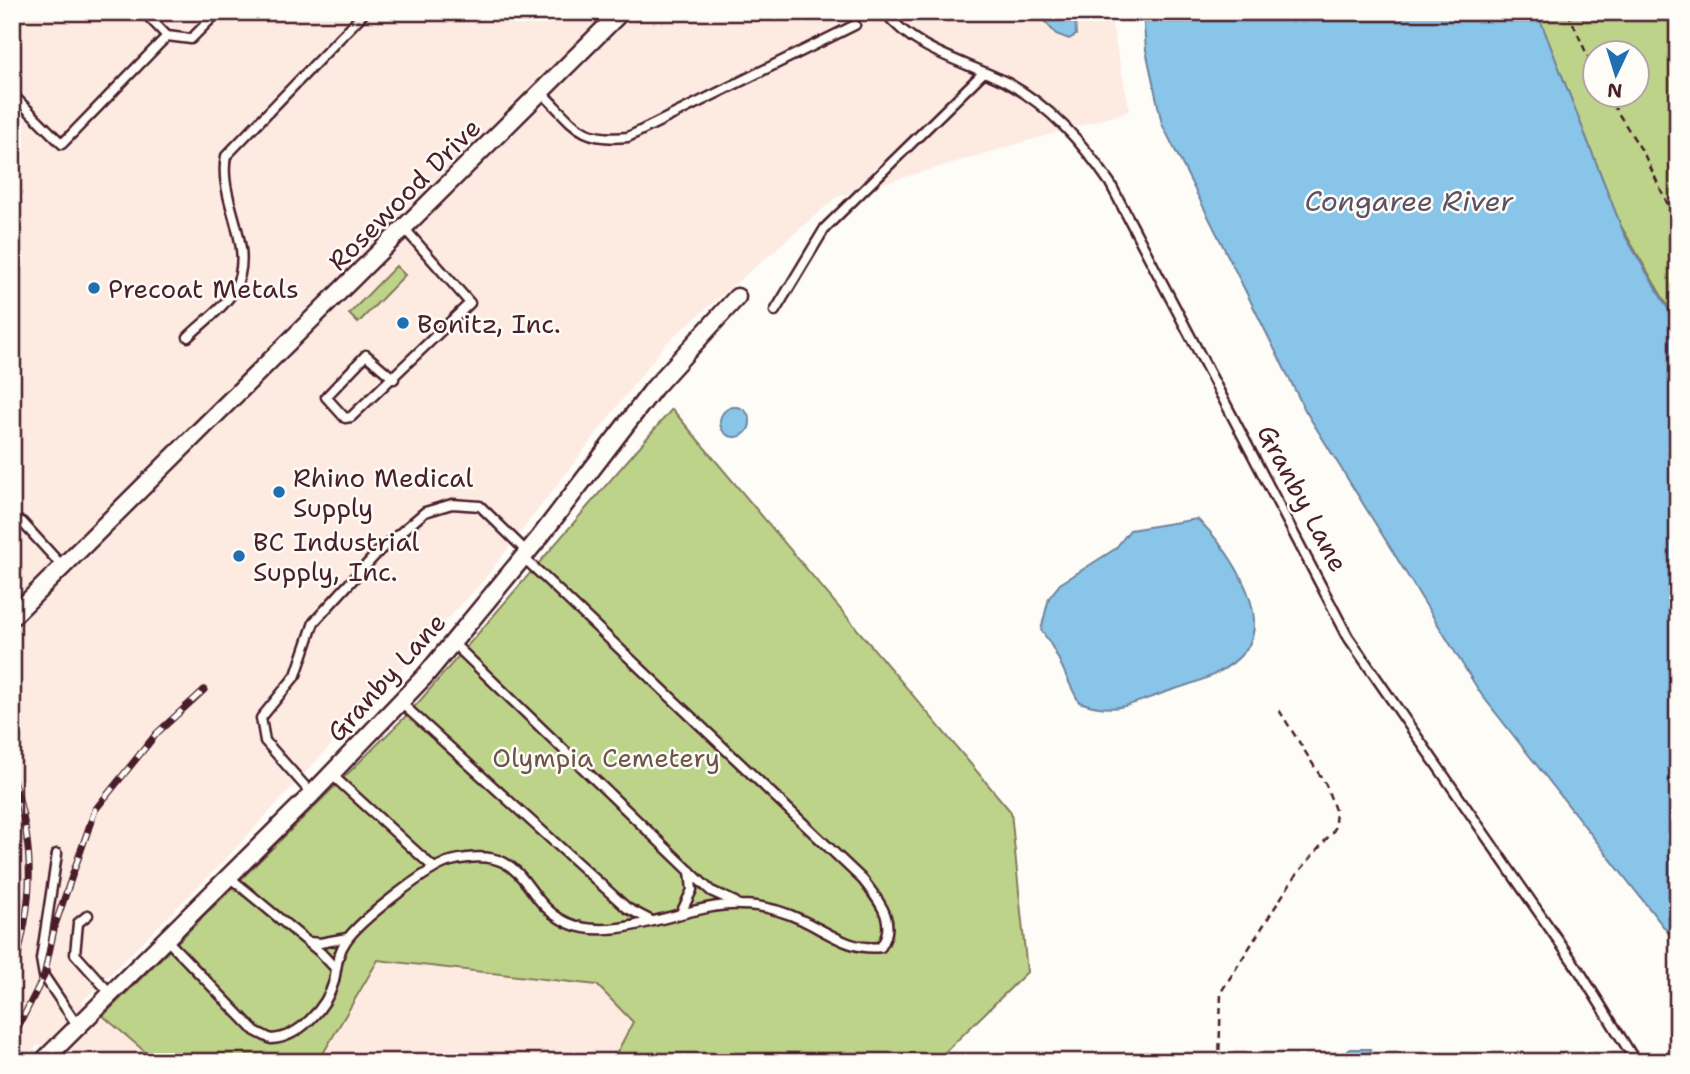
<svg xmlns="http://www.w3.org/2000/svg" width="1690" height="1074" viewBox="0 0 1690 1074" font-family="'Shantell Sans',sans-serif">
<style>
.built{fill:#fdebe2}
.green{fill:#bdd38a;stroke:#84795a;stroke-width:2;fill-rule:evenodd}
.water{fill:#89c5e8;stroke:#70839c;stroke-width:2}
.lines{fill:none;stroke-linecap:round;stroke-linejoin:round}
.service-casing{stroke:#4a1f2b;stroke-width:13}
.minor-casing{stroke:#4a1f2b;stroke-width:21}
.path{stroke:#4a1f2b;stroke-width:2.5;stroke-dasharray:7 5;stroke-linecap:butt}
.service{stroke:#fdfcf7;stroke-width:8}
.minor{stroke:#fdfcf7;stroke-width:16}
.rail-casing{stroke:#4a1f2b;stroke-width:7}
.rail{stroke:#fdfcf7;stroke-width:4.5;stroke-dasharray:13;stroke-linecap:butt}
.poi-dot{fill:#1f6fb2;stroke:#fdfcf7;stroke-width:2.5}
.labels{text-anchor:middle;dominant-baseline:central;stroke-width:5;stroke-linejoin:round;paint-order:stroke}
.street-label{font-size:26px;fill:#4a1f2b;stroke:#fdfcf7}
.poi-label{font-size:26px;fill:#4a1f2b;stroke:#fdfcf7;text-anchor:start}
.park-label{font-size:26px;fill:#6c5548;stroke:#fdfcf7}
.water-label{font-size:28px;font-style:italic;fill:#5d5164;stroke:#fdfcf7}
</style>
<rect width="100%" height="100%" fill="#fdfcf7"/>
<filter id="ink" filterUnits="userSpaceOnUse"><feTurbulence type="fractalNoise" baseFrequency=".0143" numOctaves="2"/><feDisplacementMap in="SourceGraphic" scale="14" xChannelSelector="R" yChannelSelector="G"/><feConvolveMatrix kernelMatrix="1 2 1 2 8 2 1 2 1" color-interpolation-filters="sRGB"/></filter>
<g filter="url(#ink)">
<g class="built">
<polygon points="12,12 1109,12 1130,111 837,197 666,343 483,581 220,865 82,1002 157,1062 72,1062 65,1051 38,1045 20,1062 12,1062"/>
<polygon points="378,960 597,985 633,1022 612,1062 318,1062"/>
</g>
<g class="green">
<path d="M 1537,12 L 1678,12 L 1678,324 L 1621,226 ZM 1596,52 L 1638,52 L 1638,94 L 1596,94 Z"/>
<polygon points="396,266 405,275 358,323 349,314"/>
<polygon points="672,409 1011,812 1027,972 935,1062 612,1062 633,1022 597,985 378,960 318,1062 157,1062 103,1016 411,711"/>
</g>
<g class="water">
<polygon points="1036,12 1075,12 1076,35 1069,39 1056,34"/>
<polygon points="1143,12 1537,12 1624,234 1678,326 1678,945 1481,694 1305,410 1162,124 1146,50"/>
<circle cx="735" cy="422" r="15"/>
<path d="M 1197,519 C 1225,543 1274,614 1245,651 C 1225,675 1194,683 1166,692 C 1130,704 1117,715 1079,702 C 1065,678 1059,653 1041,630 L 1049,598 L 1060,584 L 1115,549 L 1130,530 Z"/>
<polygon points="1350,1049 1370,1049 1374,1062 1337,1062"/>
</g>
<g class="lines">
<g class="service-casing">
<g id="service">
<polyline points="144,12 167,36"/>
<path d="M 885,12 C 915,51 964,61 1006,82 C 1050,106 1082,142 1110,183 L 1348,637 L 1580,972 L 1636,1062"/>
<path d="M 541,92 C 574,124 579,142 628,137 L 855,25"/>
<polyline points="12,94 62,144 167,36 191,39 218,12"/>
<polyline points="775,311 825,228 983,73"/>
<path d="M 188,337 C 202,323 225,307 234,290 C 258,246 217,201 226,156 L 365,12"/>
<polyline points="394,379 366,355 326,397 345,418 351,417 470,303 404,228"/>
<polyline points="22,522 63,567"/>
<polyline points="452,642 700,881 711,891 735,902"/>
<polyline points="400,702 627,908 650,920"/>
<polyline points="331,774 433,867"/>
<polyline points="312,794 265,741 261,718 296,675 314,622 379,551 425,512 452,504 480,506 526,551"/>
<polyline points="57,854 41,959 44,976 77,1025"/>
<polyline points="228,876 321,953 335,968"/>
<polyline points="681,913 692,890 690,871"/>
<polyline points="88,915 78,923 75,954 110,993"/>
<path d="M 165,938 L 255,1031 L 271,1039 C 299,1038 327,1007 334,981 C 337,966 337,954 346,941 C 358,922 429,866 451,861 C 531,842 518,900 568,923 C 617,945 689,902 741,905 C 762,905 783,911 802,920 C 829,933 851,951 881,947 C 898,921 878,900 863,880 L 522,556"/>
<polyline points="309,942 320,943 347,938"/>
</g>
</g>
<g class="minor-casing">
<g id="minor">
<polyline points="12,617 621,12"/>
<polyline points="42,1062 312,794 425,676 539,538 654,388 737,297"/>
</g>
</g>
<g class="path">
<polyline points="1568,12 1596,75"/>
<polyline points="1606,94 1644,154 1678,226"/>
<polyline points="1219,1062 1221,992 1293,879 1334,830 1336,813 1326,785 1279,710"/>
</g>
<use href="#service" class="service"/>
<use href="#minor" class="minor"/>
<g class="rail-casing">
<g id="rail">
<path d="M 12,777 C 36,846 34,905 12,975"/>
<polyline points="12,1039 44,976 55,925 95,810 157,733 204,690"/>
</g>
</g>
<use href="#rail" class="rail"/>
</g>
</g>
<g class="poi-dot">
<circle cx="94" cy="288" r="7"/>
<circle cx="403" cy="323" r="7"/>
<circle cx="279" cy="492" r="7"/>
<circle cx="239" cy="556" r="7"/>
</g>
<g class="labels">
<g class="street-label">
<text transform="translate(404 194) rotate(-45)">Rosewood Drive</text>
<text transform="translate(1303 498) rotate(62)">Granby Lane</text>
<text transform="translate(386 677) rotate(-48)">Granby Lane</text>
</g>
<g class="poi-label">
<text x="108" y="288">Precoat Metals</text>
<text x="417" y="323">Bonitz, Inc.</text>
<text x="293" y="477">Rhino Medical<tspan x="293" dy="30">Supply</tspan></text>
<text x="253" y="541">BC Industrial<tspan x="253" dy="30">Supply, Inc.</tspan></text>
</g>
<g class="park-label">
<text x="606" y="757">Olympia Cemetery</text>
</g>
<g class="water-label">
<text x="1409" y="201">Congaree River</text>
</g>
</g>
<rect width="1690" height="1074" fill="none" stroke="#fdfcf7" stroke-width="42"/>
<rect x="21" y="21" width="1648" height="1032" fill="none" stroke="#4a1f2b" stroke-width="2.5" filter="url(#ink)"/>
<g transform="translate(1616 74) rotate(184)"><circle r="33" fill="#fdfcf7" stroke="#b5a4a5" stroke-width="2"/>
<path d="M0-5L12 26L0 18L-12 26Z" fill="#1f6fb2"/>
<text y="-10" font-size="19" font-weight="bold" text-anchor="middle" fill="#4a1f2b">N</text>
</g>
</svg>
